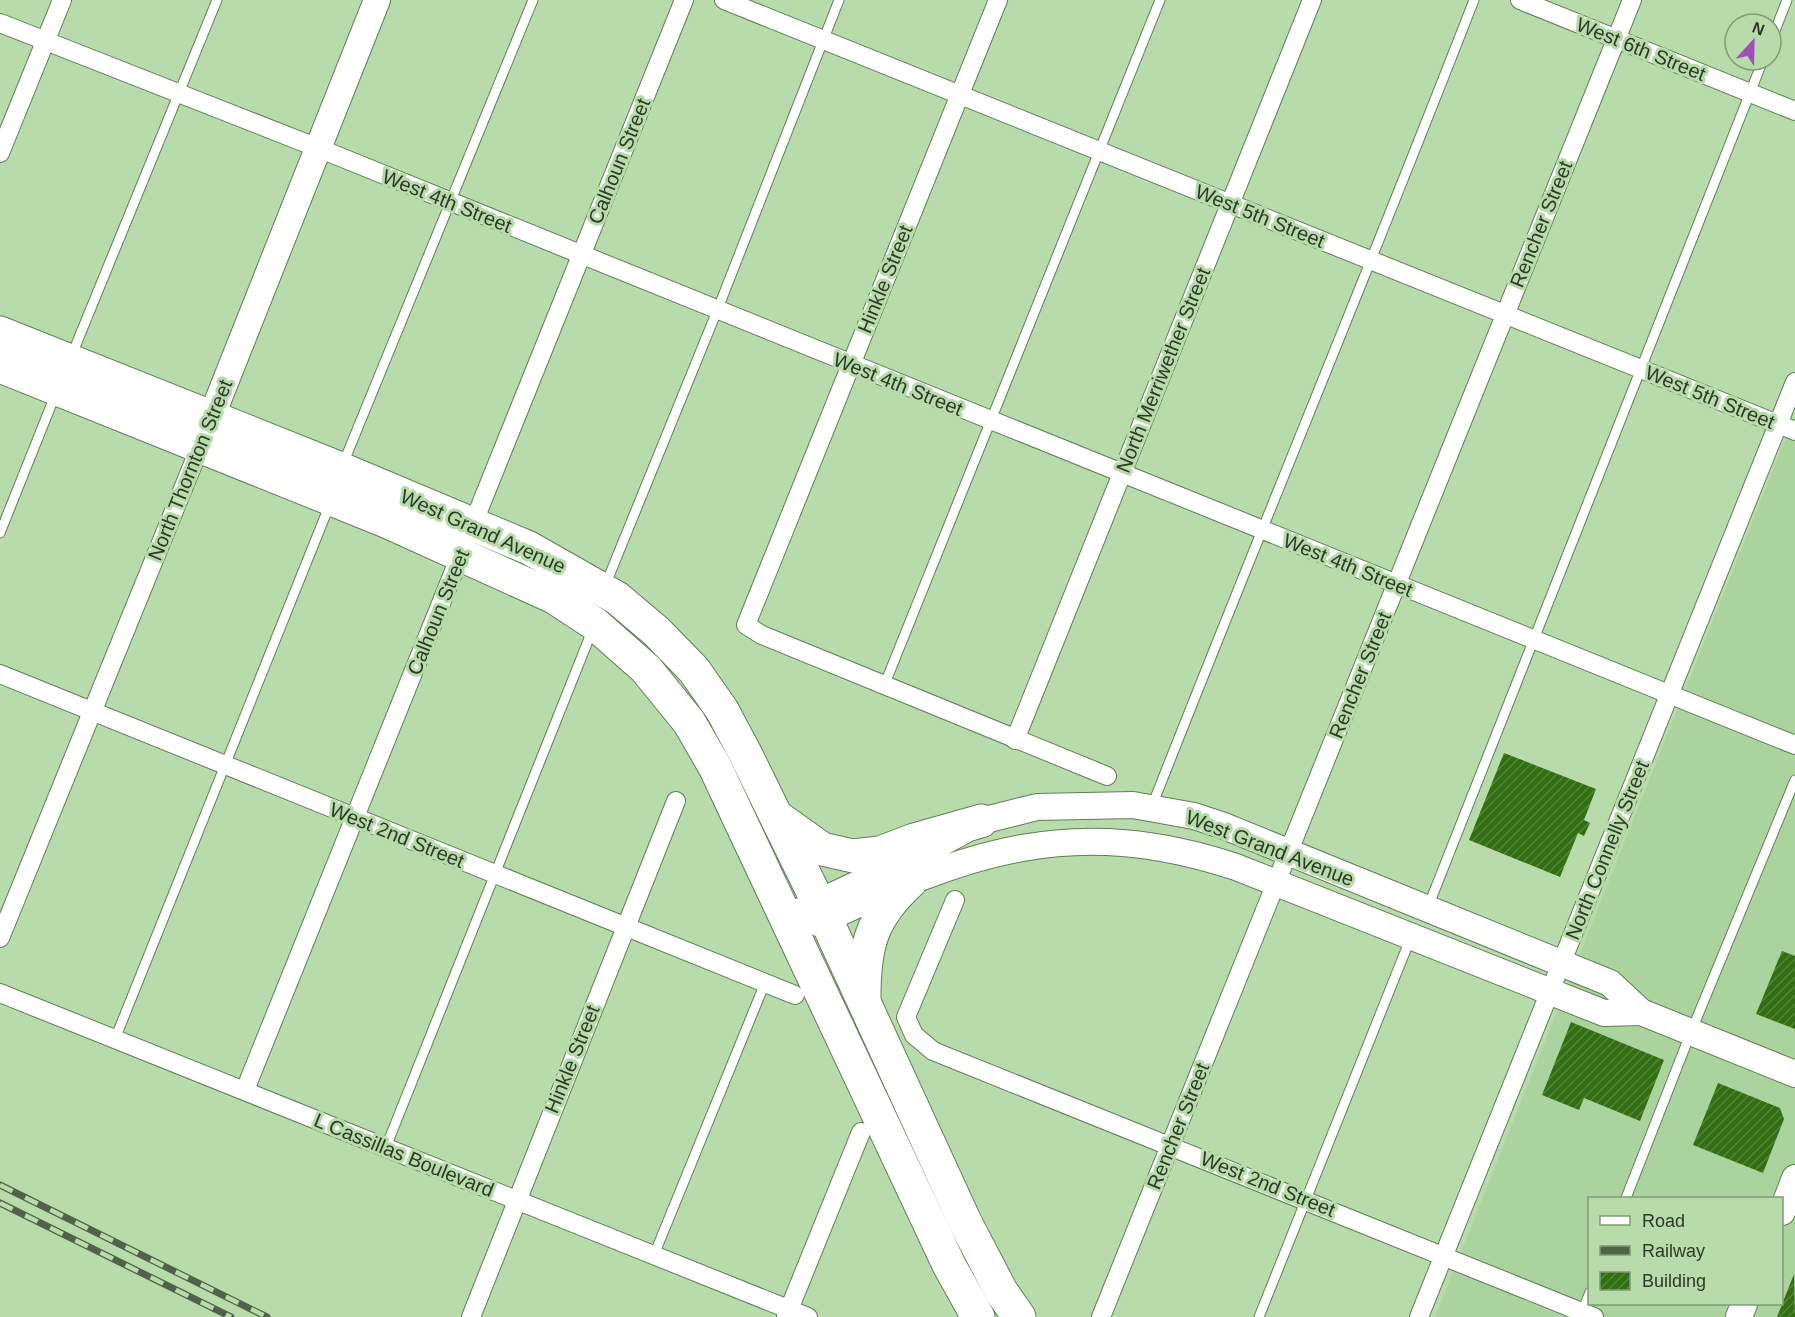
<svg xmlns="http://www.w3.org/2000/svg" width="1795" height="1317" viewBox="0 0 1795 1317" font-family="Helvetica,sans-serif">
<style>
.built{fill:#abd39d;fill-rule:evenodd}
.building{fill:url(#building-hatch)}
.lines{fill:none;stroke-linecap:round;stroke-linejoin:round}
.lane-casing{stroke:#5f7f54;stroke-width:11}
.street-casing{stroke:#5f7f54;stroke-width:20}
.secondary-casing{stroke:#5f7f54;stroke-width:28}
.highway-casing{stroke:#5f7f54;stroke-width:35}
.lane{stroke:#fff;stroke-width:9}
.street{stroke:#fff;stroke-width:18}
.secondary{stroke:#fff;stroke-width:26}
.highway{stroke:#fff;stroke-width:33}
.rail-casing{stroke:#506349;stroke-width:7}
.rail{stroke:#b8dbac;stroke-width:4.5;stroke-dasharray:14;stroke-linecap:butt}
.labels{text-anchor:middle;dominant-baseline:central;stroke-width:6;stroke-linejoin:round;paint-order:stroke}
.street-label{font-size:20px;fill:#2c3a27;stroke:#b8dbac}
</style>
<defs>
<pattern id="building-hatch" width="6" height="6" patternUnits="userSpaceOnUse" patternTransform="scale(1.5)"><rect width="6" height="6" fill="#326e12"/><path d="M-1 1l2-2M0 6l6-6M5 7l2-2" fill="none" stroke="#56843d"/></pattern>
</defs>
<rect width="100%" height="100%" fill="#b8dbac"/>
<path class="built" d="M 1795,415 L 1795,1317 L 1435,1317 ZM 1590,1198 L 1782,1198 L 1782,1304 L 1590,1304 Z"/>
<g class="building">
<polygon points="1504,753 1596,789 1584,820 1590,823 1584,836 1578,833 1560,877 1469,840"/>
<polygon points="1782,951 1795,956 1795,1029 1756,1014"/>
<polygon points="1571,1022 1664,1060 1640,1121 1584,1098 1579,1110 1542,1095"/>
<polygon points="1718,1083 1780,1108 1784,1119 1763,1173 1693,1145"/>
<polygon points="1794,1274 1795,1317 1777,1317"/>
</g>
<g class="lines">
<g class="lane-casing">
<g id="lane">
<polyline points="1771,41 1787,0"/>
<polyline points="71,357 217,0"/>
<polyline points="343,464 533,0"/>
<polyline points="0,533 56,393"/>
<polyline points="605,586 717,311 839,0"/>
<polyline points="884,686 1160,0"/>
<path d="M 1152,806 C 1258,536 1369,270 1474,0"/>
<polyline points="1428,907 1763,60"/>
<polyline points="115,1039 330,504"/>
<polyline points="386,1147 592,631"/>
<polyline points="1626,1198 1691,1032 1795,780"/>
<polyline points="654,1255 765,983"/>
<polyline points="1581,1315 1590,1292"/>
<polyline points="1259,1317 1411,937"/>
</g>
</g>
<g class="street-casing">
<g id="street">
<polyline points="724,0 1795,431"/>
<polyline points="998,0 746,625 762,635 1107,776"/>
<polyline points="1520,0 1795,111"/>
<polyline points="0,23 318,148 1795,745"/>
<polyline points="0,153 62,0"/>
<polyline points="0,674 795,995"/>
<polyline points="1015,740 1312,0"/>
<polyline points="955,900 906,1017 914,1035 933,1051 1594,1317"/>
<polyline points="0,938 200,447"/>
<polyline points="0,993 808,1317"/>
<polyline points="245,1090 684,0"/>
<polyline points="471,1317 676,801"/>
<polyline points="786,1317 861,1132"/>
<polyline points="1101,1317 1632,0"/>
<polyline points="1419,1317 1795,382"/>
</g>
</g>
<g class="secondary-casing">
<g id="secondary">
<polyline points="205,433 377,0"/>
<polyline points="786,918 921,854 981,821 1037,807 1133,805 1194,816 1224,826 1610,983 1641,1012 1795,1074"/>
<path d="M 818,923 C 967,852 1072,813 1236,867 L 1604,1013 L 1641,1012"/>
<polyline points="1782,1212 1795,1178"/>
<polyline points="1739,1317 1744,1304"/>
</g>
</g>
<g class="highway-casing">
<g id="highway">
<polyline points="0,333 341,469 529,548 617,598 656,631 694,670 722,710 745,753 819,904 965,1222 1001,1291 1019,1317"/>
<polyline points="0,366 386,521 554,597 595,624 646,669 689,722 715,767 949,1265 978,1317"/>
<polyline points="780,819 822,849 853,856 880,853 914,840 981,821"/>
<path d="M 864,997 C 864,946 871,918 910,882"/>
</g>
</g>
<use href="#lane" class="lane"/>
<use href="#street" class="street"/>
<use href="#secondary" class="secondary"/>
<use href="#highway" class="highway"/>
<g class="rail-casing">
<g id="rail">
<polyline points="0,1185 267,1317"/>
<polyline points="0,1203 231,1317"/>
</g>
</g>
<use href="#rail" class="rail"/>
</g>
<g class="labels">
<g class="street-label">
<text transform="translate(1641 49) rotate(22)">West 6th Street</text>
<text transform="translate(619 161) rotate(-68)">Calhoun Street</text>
<text transform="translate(447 201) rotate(22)">West 4th Street</text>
<text transform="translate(1260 216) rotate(22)">West 5th Street</text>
<text transform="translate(1541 224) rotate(-68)">Rencher Street</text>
<text transform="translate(885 279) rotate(-68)">Hinkle Street</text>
<text transform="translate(1163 370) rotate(-68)">North Merriwether Street</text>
<text transform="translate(898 384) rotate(22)">West 4th Street</text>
<text transform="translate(1710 397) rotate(22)">West 5th Street</text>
<text transform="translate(190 470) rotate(-68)">North Thornton Street</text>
<text transform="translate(483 531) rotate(24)">West Grand Avenue</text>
<text transform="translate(1348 565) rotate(22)">West 4th Street</text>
<text transform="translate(438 612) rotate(-68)">Calhoun Street</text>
<text transform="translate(1360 675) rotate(-68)">Rencher Street</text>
<text transform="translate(397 835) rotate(22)">West 2nd Street</text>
<text transform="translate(1270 848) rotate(21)">West Grand Avenue</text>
<text transform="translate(1607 850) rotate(-68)">North Connelly Street</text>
<text transform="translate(572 1059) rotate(-68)">Hinkle Street</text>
<text transform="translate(1178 1126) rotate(-68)">Rencher Street</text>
<text transform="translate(404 1155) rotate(22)">L Cassillas Boulevard</text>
<text transform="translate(1268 1184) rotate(22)">West 2nd Street</text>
</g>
</g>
<rect x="1588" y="1197" width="195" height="108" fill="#b8dbac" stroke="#809b77" stroke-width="1.5"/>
<rect x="1600" y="1216" width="30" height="9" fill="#ffffff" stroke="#809b77" stroke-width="1.5"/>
<text x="1642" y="1227" font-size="18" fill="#2c3a27">Road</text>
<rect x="1600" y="1246" width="30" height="9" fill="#506349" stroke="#809b77" stroke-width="1.5"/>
<text x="1642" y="1257" font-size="18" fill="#2c3a27">Railway</text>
<rect x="1600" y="1272" width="30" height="18" fill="url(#building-hatch)" stroke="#809b77" stroke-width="1.5"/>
<text x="1642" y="1287" font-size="18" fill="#2c3a27">Building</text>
<g transform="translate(1753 42) rotate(22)"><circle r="28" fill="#b8dbac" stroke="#809b77" stroke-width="1.5"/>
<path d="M0-4.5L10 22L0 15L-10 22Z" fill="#a24dbc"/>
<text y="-9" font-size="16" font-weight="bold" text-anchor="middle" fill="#2c3a27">N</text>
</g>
</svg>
